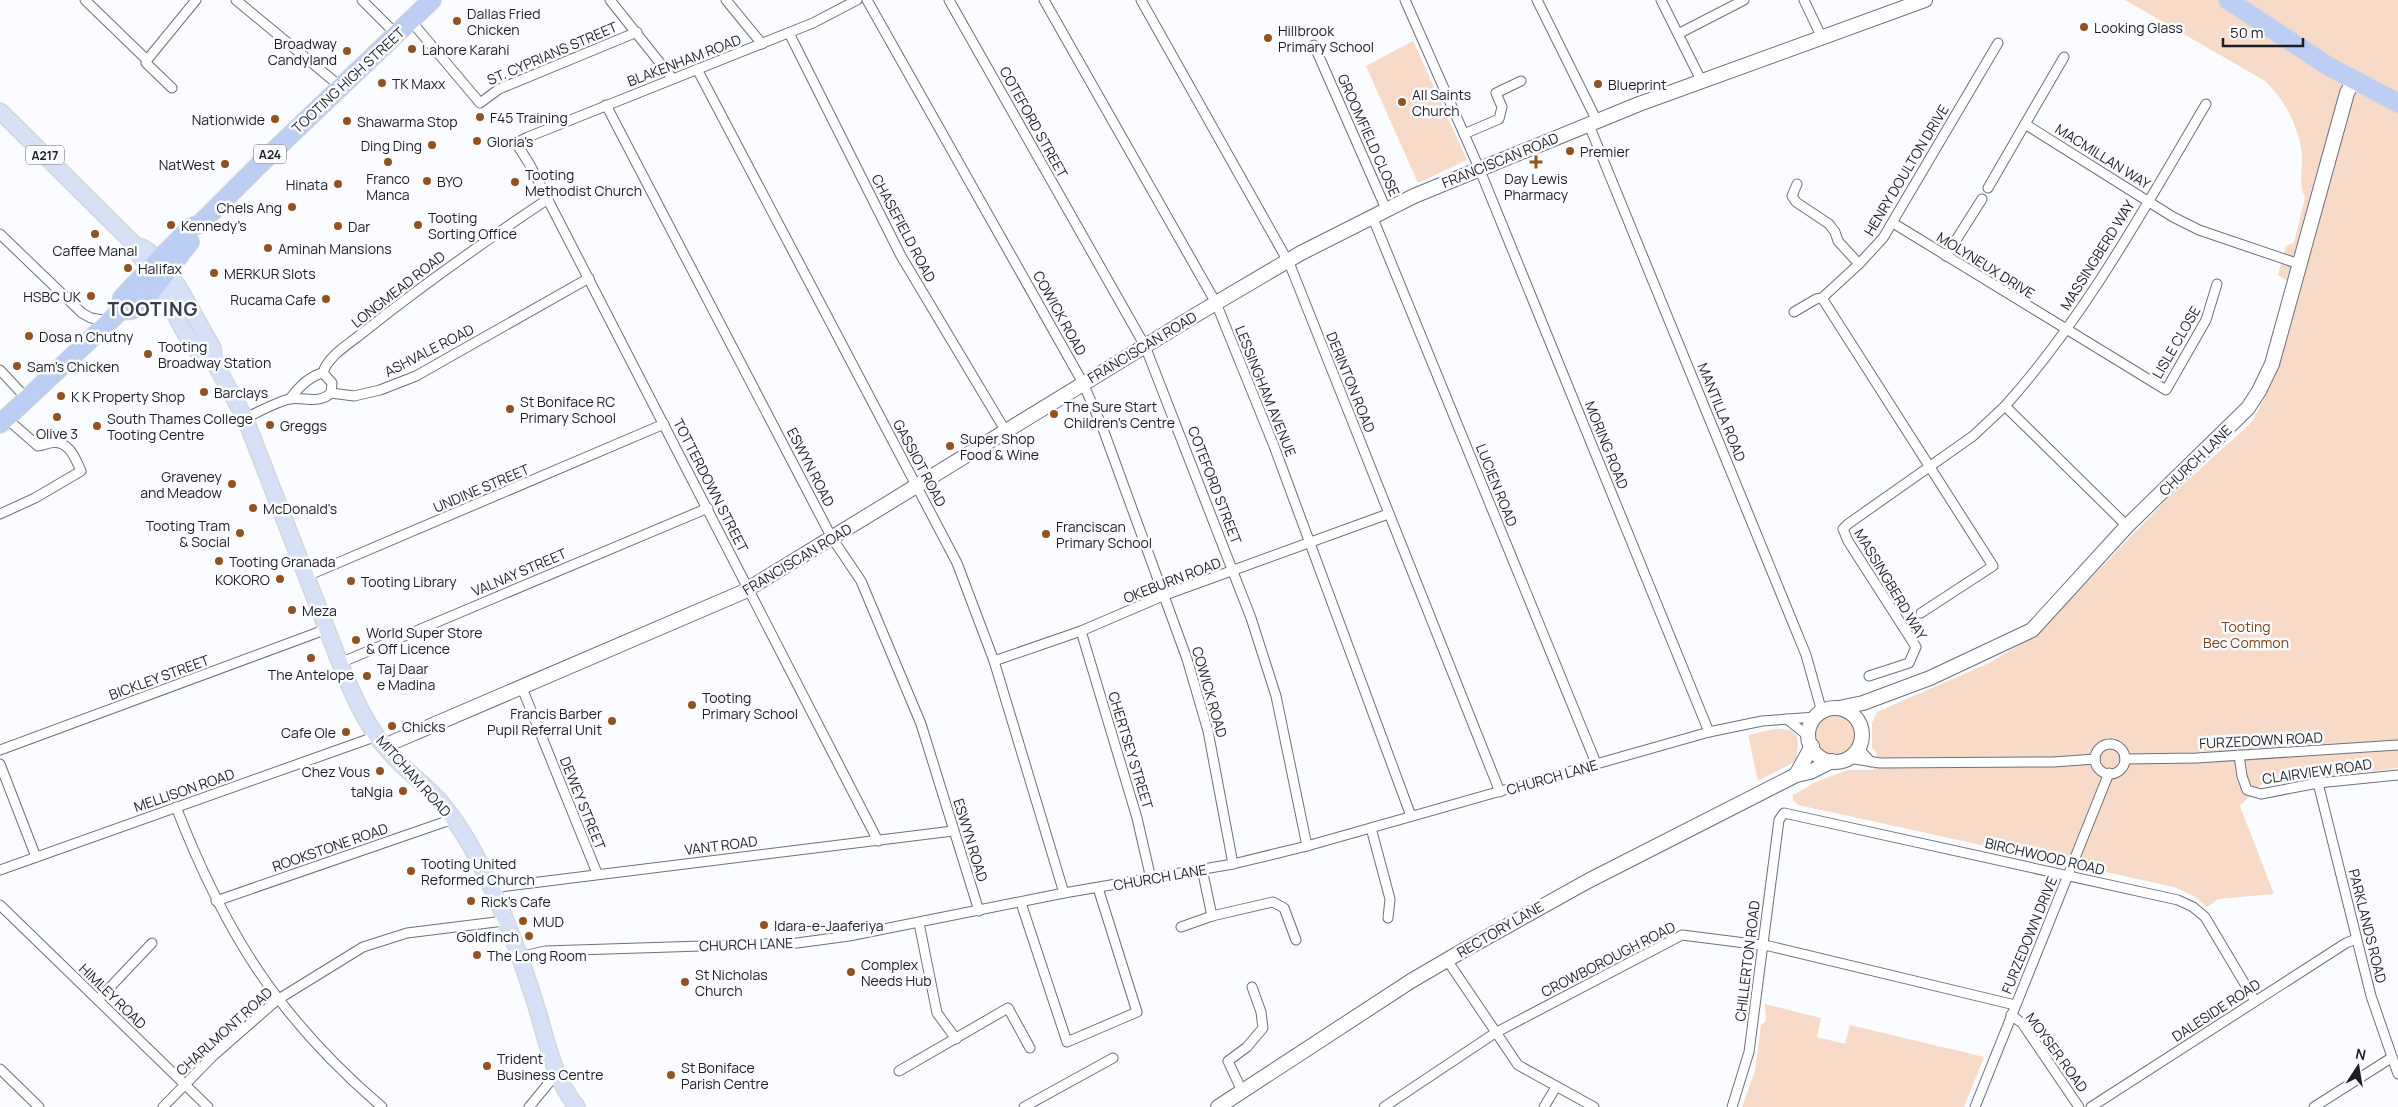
<svg xmlns="http://www.w3.org/2000/svg" width="2398" height="1107" viewBox="0 0 2398 1107" font-family="Manrope,sans-serif">
<style>
.green{fill:#f8dac8}
.lines{fill:none;stroke-linecap:round;stroke-linejoin:round}
.street-casing{stroke:#6a707d;stroke-width:11}
.secondary-casing{stroke:#6a707d;stroke-width:16}
.primary-casing{stroke:#d6d6d7;stroke-width:18}
.highway-casing{stroke:#d6d6d7;stroke-width:20}
.street{stroke:#fff;stroke-width:9}
.secondary{stroke:#fff;stroke-width:14}
.primary{stroke:#d6e1f8;stroke-width:15}
.highway{stroke:#bbcdf3;stroke-width:18}
.poi-dot{fill:#935120;stroke:#fafcff;stroke-width:2}
.labels{text-anchor:middle;dominant-baseline:central;stroke-width:5;stroke-linejoin:round;paint-order:stroke}
.shield{fill:#fafcff;stroke:#5f6165;stroke-width:1}
.shield-label{font-size:12px;font-weight:bold;fill:#1c1e23}
.poi-label{font-size:14px;fill:#1c1e23;stroke:#fafcff;text-anchor:start}
.street-label{font-size:14px;fill:#1c1e23;stroke:#fafcff}
.park-label{font-size:14px;fill:#7f4316;stroke:#fafcff}
.district-label{font-size:19px;font-weight:bold;letter-spacing:1px;fill:#353b47;stroke:#fafcff}
</style>
<rect width="100%" height="100%" fill="#fafcff"/>
<g class="green">
<path d="M 2125,0 L 2398,0 L 2398,768 L 2261,785 L 2240,806 L 2274,894 L 2218,899 L 2207,907 L 2194,896 L 2174,887 L 1798,805 L 1793,800 L 1793,795 L 1818,781 L 1848,770 L 1873,770 L 1877,754 L 1872,747 L 1872,723 L 1877,712 L 1989,663 L 2036,635 L 2170,496 L 2250,424 C 2277,384 2286,332 2298,287 L 2278,275 L 2286,246 L 2294,243 L 2305,197 C 2298,186 2303,169 2302,155 C 2299,127 2285,100 2265,81 Z"/>
<polygon points="1413,41 1467,160 1418,183 1366,66"/>
<circle cx="1835" cy="734" r="21"/>
<path d="M 1775,729 C 1802,729 1799,738 1796,761 L 1758,781 L 1748,735 Z"/>
<polygon points="1765,1004 1821,1018 1817,1037 1845,1044 1850,1025 1984,1057 1964,1107 1742,1107 1755,1071 1761,1025 1766,1021"/>
</g>
<g class="lines">
<g class="street-casing">
<g id="street">
<polyline points="85,0 147,60 196,0"/>
<polyline points="236,0 341,87"/>
<polyline points="362,0 397,35"/>
<polyline points="610,0 672,78"/>
<polyline points="726,0 762,44"/>
<polyline points="857,0 813,23 528,137 520,141 518,146 530,165 878,841"/>
<polyline points="867,0 1083,383 1103,429 1187,659 1208,731 1233,864"/>
<polyline points="949,0 1145,346 1251,618 1276,696 1307,846"/>
<polyline points="1044,0 1216,303 1274,446 1411,816"/>
<polyline points="1141,0 1290,265 1500,792"/>
<polyline points="1405,0 1479,168 1709,732"/>
<polyline points="1537,0 1597,121"/>
<polyline points="1661,0 1702,82"/>
<polyline points="1804,0 1822,38"/>
<polyline points="411,21 480,103 499,89 637,32"/>
<polyline points="789,33 901,256 1005,430"/>
<polyline points="1678,34 1744,0"/>
<polyline points="1314,45 1386,209"/>
<polyline points="147,60 146,63 172,88"/>
<polyline points="697,69 957,563 994,661 1064,893"/>
<polyline points="606,105 832,538 861,581 921,724 979,911"/>
<polyline points="2025,124 2064,57"/>
<polyline points="1589,125 1806,655 1822,712"/>
<polyline points="1464,134 1499,119 1502,107 1496,93 1521,81"/>
<polyline points="1797,184 1792,196 1796,202 1829,224 1835,232 1838,241 1859,264"/>
<polyline points="1988,188 2025,124 2173,217 2199,230 2299,264"/>
<polyline points="1372,216 1596,763"/>
<polyline points="1893,223 2166,390 2206,320 2217,284"/>
<polyline points="0,234 82,313 91,318 109,321"/>
<polyline points="1946,256 1982,199"/>
<polyline points="1822,298 1993,566 1921,613"/>
<polyline points="1794,312 1816,299 1822,298 1859,264 1883,238 1998,43"/>
<polyline points="0,370 27,399"/>
<path d="M 323,373 C 327,356 352,342 365,331 C 424,284 485,241 548,199"/>
<polyline points="323,373 332,383 331,393"/>
<polyline points="331,393 354,396 380,390 416,376 589,278"/>
<path d="M 290,399 C 298,388 309,376 323,373"/>
<path d="M 2005,406 C 2085,317 2145,207 2206,104"/>
<path d="M 245,418 C 259,412 274,403 289,399 C 303,396 318,405 331,393"/>
<path d="M 0,514 L 35,498 L 81,471 C 75,457 68,439 50,443 C 45,444 42,446 38,446 L 6,418"/>
<polyline points="307,576 664,424"/>
<polyline points="1081,631 1137,818 1151,879"/>
<polyline points="994,661 1081,631 1165,595 1388,514"/>
<polyline points="340,663 708,508"/>
<polyline points="1869,676 1909,663 1916,647 1848,541 1843,529 1848,524 1973,436 2005,406 2127,526"/>
<polyline points="522,688 597,873"/>
<polyline points="1787,719 1808,736"/>
<circle cx="2110" cy="759" r="15"/>
<polyline points="1858,748 1871,762"/>
<polyline points="0,750 327,629"/>
<polyline points="2239,755 2242,776 2247,790 2261,794 2318,783 2398,775"/>
<polyline points="1848,758 1880,763 2053,762 2095,759"/>
<polyline points="2125,759 2197,758 2398,745"/>
<polyline points="0,764 36,857"/>
<polyline points="2318,783 2371,996 2398,1074"/>
<path d="M 176,807 C 225,933 278,1018 382,1107"/>
<polyline points="1371,828 1390,899 1388,918"/>
<polyline points="1202,869 1212,916"/>
<polyline points="0,870 377,736"/>
<polyline points="491,888 953,831"/>
<polyline points="216,901 453,819"/>
<polyline points="1021,903 1067,1042 1137,1012 1098,888"/>
<polyline points="0,905 208,1107"/>
<polyline points="919,923 937,1013 956,1039"/>
<polyline points="1181,927 1212,916 1273,902 1284,908 1296,940"/>
<polyline points="519,957 545,951 797,943 849,936 1064,893 1233,864 1307,846 1709,732 1762,721 1816,717"/>
<polyline points="1447,960 1518,1065 1594,1107"/>
<polyline points="98,1000 152,943"/>
<polyline points="2011,1015 2022,1023 2079,1107"/>
<polyline points="0,1069 39,1107"/>
<polyline points="899,1071 1008,1008 1030,1048"/>
<polyline points="1242,1091 1228,1061 1247,1047 1263,1028 1261,1012 1252,987"/>
<polyline points="163,1107 214,1055 277,1000 363,947 407,933 504,921"/>
<polyline points="529,1107 557,1073"/>
<polyline points="1024,1107 1113,1058"/>
<polyline points="1384,1107 1495,1033 1682,935 1769,946 2015,1005"/>
<polyline points="1544,1107 1556,1087"/>
<polyline points="1732,1107 1749,1052 1779,820 1784,813 2178,900 2193,907 2205,917 2255,1001"/>
<polyline points="1975,1107 2109,773"/>
<polyline points="2091,1107 2346,943 2356,939"/>
<polyline points="2314,1107 2391,1058"/>
</g>
</g>
<g class="secondary-casing">
<g id="secondary">
<polyline points="1839,708 1863,703 1930,678 2032,630 2127,526 2248,408 2259,391 2272,364 2347,93 2354,80"/>
<circle cx="1835" cy="735" r="27"/>
<polyline points="384,746 743,592 1199,313 1301,253 1414,196 1639,104 1925,0"/>
<polyline points="1796,775 1812,746"/>
<polyline points="1218,1107 1411,981 1464,950 1588,881 1796,775 1810,772 1832,761"/>
</g>
</g>
<g class="primary-casing">
<g id="primary">
<polyline points="0,111 135,245 137,252 159,282 183,330 200,355 214,362"/>
<path d="M 135,245 C 167,251 196,322 213,348 L 214,362 L 245,418 L 340,663 C 352,693 364,721 384,746 C 400,766 421,781 438,799 C 457,821 474,850 486,876 C 505,915 521,958 534,999 C 546,1036 552,1076 577,1107"/>
</g>
</g>
<g class="highway-casing">
<g id="highway">
<polyline points="2228,0 2328,66 2398,103"/>
<polyline points="120,311 132,310 144,301 190,242"/>
<polyline points="0,424 110,321 120,311 122,298 132,287 191,227 200,224 260,164 432,0"/>
</g>
</g>
<use href="#street" class="street"/>
<use href="#secondary" class="secondary"/>
<use href="#primary" class="primary"/>
<use href="#highway" class="highway"/>
</g>
<g class="poi-dot">
<circle cx="457" cy="21" r="5"/>
<circle cx="2084" cy="27" r="5"/>
<circle cx="1268" cy="38" r="5"/>
<circle cx="412" cy="49" r="5"/>
<circle cx="347" cy="51" r="5"/>
<circle cx="382" cy="83" r="5"/>
<circle cx="1598" cy="84" r="5"/>
<circle cx="1402" cy="102" r="5"/>
<circle cx="480" cy="117" r="5"/>
<circle cx="275" cy="119" r="5"/>
<circle cx="347" cy="121" r="5"/>
<circle cx="477" cy="141" r="5"/>
<circle cx="432" cy="145" r="5"/>
<circle cx="1570" cy="151" r="5"/>
<circle cx="388" cy="162" r="5"/>
<path d="M1533.5 154.5h5v5h5v5h-5v5h-5v-5h-5v-5h5z"/>
<circle cx="225" cy="164" r="5"/>
<circle cx="427" cy="181" r="5"/>
<circle cx="515" cy="182" r="5"/>
<circle cx="338" cy="184" r="5"/>
<circle cx="292" cy="207" r="5"/>
<circle cx="171" cy="225" r="5"/>
<circle cx="418" cy="225" r="5"/>
<circle cx="338" cy="226" r="5"/>
<circle cx="95" cy="234" r="5"/>
<circle cx="268" cy="248" r="5"/>
<circle cx="128" cy="268" r="5"/>
<circle cx="214" cy="273" r="5"/>
<circle cx="91" cy="296" r="5"/>
<circle cx="326" cy="299" r="5"/>
<circle cx="29" cy="336" r="5"/>
<circle cx="148" cy="354" r="5"/>
<circle cx="17" cy="366" r="5"/>
<circle cx="204" cy="392" r="5"/>
<circle cx="61" cy="396" r="5"/>
<circle cx="510" cy="409" r="5"/>
<circle cx="1054" cy="414" r="5"/>
<circle cx="57" cy="417" r="5"/>
<circle cx="270" cy="425" r="5"/>
<circle cx="97" cy="426" r="5"/>
<circle cx="950" cy="446" r="5"/>
<circle cx="232" cy="484" r="5"/>
<circle cx="253" cy="508" r="5"/>
<circle cx="240" cy="533" r="5"/>
<circle cx="1046" cy="534" r="5"/>
<circle cx="219" cy="561" r="5"/>
<circle cx="280" cy="579" r="5"/>
<circle cx="351" cy="581" r="5"/>
<circle cx="292" cy="610" r="5"/>
<circle cx="356" cy="640" r="5"/>
<circle cx="311" cy="658" r="5"/>
<circle cx="367" cy="676" r="5"/>
<circle cx="692" cy="705" r="5"/>
<circle cx="612" cy="721" r="5"/>
<circle cx="392" cy="726" r="5"/>
<circle cx="346" cy="732" r="5"/>
<circle cx="380" cy="771" r="5"/>
<circle cx="403" cy="791" r="5"/>
<circle cx="411" cy="871" r="5"/>
<circle cx="471" cy="901" r="5"/>
<circle cx="523" cy="921" r="5"/>
<circle cx="764" cy="925" r="5"/>
<circle cx="529" cy="936" r="5"/>
<circle cx="477" cy="955" r="5"/>
<circle cx="851" cy="972" r="5"/>
<circle cx="685" cy="982" r="5"/>
<circle cx="487" cy="1066" r="5"/>
<circle cx="671" cy="1075" r="5"/>
</g>
<g class="labels">
<g class="shield">
<rect x="254" y="144.5" width="32" height="19" rx="4"/>
<rect x="26" y="145.5" width="38" height="19" rx="4"/>
</g>
<g class="shield-label">
<text x="270" y="154">A24</text>
<text x="45" y="155">A217</text>
</g>
<g class="poi-label">
<text x="467" y="13">Dallas Fried<tspan x="467" dy="16">Chicken</tspan></text>
<text x="2094" y="27">Looking Glass</text>
<text x="1278" y="30">Hillbrook<tspan x="1278" dy="16">Primary School</tspan></text>
<text x="337" y="43" text-anchor="end">Broadway<tspan x="337" dy="16">Candyland</tspan></text>
<text x="422" y="49">Lahore Karahi</text>
<text x="392" y="83">TK Maxx</text>
<text x="1608" y="84">Blueprint</text>
<text x="1412" y="94">All Saints<tspan x="1412" dy="16">Church</tspan></text>
<text x="490" y="117">F45 Training</text>
<text x="265" y="119" text-anchor="end">Nationwide</text>
<text x="357" y="121">Shawarma Stop</text>
<text x="487" y="141">Gloria’s</text>
<text x="422" y="145" text-anchor="end">Ding Ding</text>
<text x="1580" y="151">Premier</text>
<text x="215" y="164" text-anchor="end">NatWest</text>
<text x="525" y="174">Tooting<tspan x="525" dy="16">Methodist Church</tspan></text>
<text x="388" y="178" text-anchor="middle">Franco<tspan x="388" dy="16">Manca</tspan></text>
<text x="1536" y="178" text-anchor="middle">Day Lewis<tspan x="1536" dy="16">Pharmacy</tspan></text>
<text x="437" y="181">BYO</text>
<text x="328" y="184" text-anchor="end">Hinata</text>
<text x="282" y="207" text-anchor="end">Chels Ang</text>
<text x="428" y="217">Tooting<tspan x="428" dy="16">Sorting Office</tspan></text>
<text x="181" y="225">Kennedy’s</text>
<text x="348" y="226">Dar</text>
<text x="278" y="248">Aminah Mansions</text>
<text x="95" y="250" text-anchor="middle">Caffee Manal</text>
<text x="138" y="268">Halifax</text>
<text x="224" y="273">MERKUR Slots</text>
<text x="81" y="296" text-anchor="end">HSBC UK</text>
<text x="316" y="299" text-anchor="end">Rucama Cafe</text>
<text x="39" y="336">Dosa n Chutny</text>
<text x="158" y="346">Tooting<tspan x="158" dy="16">Broadway Station</tspan></text>
<text x="27" y="366">Sam's Chicken</text>
<text x="214" y="392">Barclays</text>
<text x="71" y="396">K K Property Shop</text>
<text x="520" y="401">St Boniface RC<tspan x="520" dy="16">Primary School</tspan></text>
<text x="1064" y="406">The Sure Start<tspan x="1064" dy="16">Children's Centre</tspan></text>
<text x="107" y="418">South Thames College<tspan x="107" dy="16">Tooting Centre</tspan></text>
<text x="280" y="425">Greggs</text>
<text x="57" y="433" text-anchor="middle">Olive 3</text>
<text x="960" y="438">Super Shop<tspan x="960" dy="16">Food &amp; Wine</tspan></text>
<text x="222" y="476" text-anchor="end">Graveney<tspan x="222" dy="16">and Meadow</tspan></text>
<text x="263" y="508">McDonald's</text>
<text x="230" y="525" text-anchor="end">Tooting Tram<tspan x="230" dy="16">&amp; Social</tspan></text>
<text x="1056" y="526">Franciscan<tspan x="1056" dy="16">Primary School</tspan></text>
<text x="229" y="561">Tooting Granada</text>
<text x="270" y="579" text-anchor="end">KOKORO</text>
<text x="361" y="581">Tooting Library</text>
<text x="302" y="610">Meza</text>
<text x="366" y="632">World Super Store<tspan x="366" dy="16">&amp; Off Licence</tspan></text>
<text x="377" y="668">Taj Daar<tspan x="377" dy="16">e Madina</tspan></text>
<text x="311" y="674" text-anchor="middle">The Antelope</text>
<text x="702" y="697">Tooting<tspan x="702" dy="16">Primary School</tspan></text>
<text x="602" y="713" text-anchor="end">Francis Barber<tspan x="602" dy="16">Pupil Referral Unit</tspan></text>
<text x="402" y="726">Chicks</text>
<text x="336" y="732" text-anchor="end">Cafe Ole</text>
<text x="370" y="771" text-anchor="end">Chez Vous</text>
<text x="393" y="791" text-anchor="end">taNgia</text>
<text x="421" y="863">Tooting United<tspan x="421" dy="16">Reformed Church</tspan></text>
<text x="481" y="901">Rick's Cafe</text>
<text x="533" y="921">MUD</text>
<text x="774" y="925">Idara-e-Jaaferiya</text>
<text x="519" y="936" text-anchor="end">Goldfinch</text>
<text x="487" y="955">The Long Room</text>
<text x="861" y="964">Complex<tspan x="861" dy="16">Needs Hub</tspan></text>
<text x="695" y="974">St Nicholas<tspan x="695" dy="16">Church</tspan></text>
<text x="497" y="1058">Trident<tspan x="497" dy="16">Business Centre</tspan></text>
<text x="681" y="1067">St Boniface<tspan x="681" dy="16">Parish Centre</tspan></text>
</g>
<g class="street-label">
<text transform="translate(552 53) rotate(-23)">ST. CYPRIANS STREET</text>
<text transform="translate(684 60) rotate(-21)">BLAKENHAM ROAD</text>
<text transform="translate(348 80) rotate(-43)">TOOTING HIGH STREET</text>
<text transform="translate(1034 122) rotate(61)">COTEFORD STREET</text>
<text transform="translate(1369 135) rotate(66)">GROOMFIELD CLOSE</text>
<text transform="translate(2103 156) rotate(32)">MACMILLAN WAY</text>
<text transform="translate(1500 160) rotate(-22)">FRANCISCAN ROAD</text>
<text transform="translate(1906 170) rotate(-59)">HENRY DOULTON DRIVE</text>
<text transform="translate(904 228) rotate(62)">CHASEFIELD ROAD</text>
<text transform="translate(2097 255) rotate(-58)">MASSINGBERD WAY</text>
<text transform="translate(1986 265) rotate(32)">MOLYNEUX DRIVE</text>
<text transform="translate(398 289) rotate(-38)">LONGMEAD ROAD</text>
<text transform="translate(1060 313) rotate(61)">COWICK ROAD</text>
<text transform="translate(2176 342) rotate(-60)">LISLE CLOSE</text>
<text transform="translate(1142 347) rotate(-31)">FRANCISCAN ROAD</text>
<text transform="translate(429 350) rotate(-27)">ASHVALE ROAD</text>
<text transform="translate(1351 382) rotate(68)">DERINTON ROAD</text>
<text transform="translate(1266 391) rotate(68)">LESSINGHAM AVENUE</text>
<text transform="translate(1722 412) rotate(68)">MANTILLA ROAD</text>
<text transform="translate(1607 445) rotate(68)">MORING ROAD</text>
<text transform="translate(2195 460) rotate(-44)">CHURCH LANE</text>
<text transform="translate(920 463) rotate(62)">GASSIOT ROAD</text>
<text transform="translate(811 467) rotate(63)">ESWYN ROAD</text>
<text transform="translate(711 485) rotate(63)">TOTTERDOWN STREET</text>
<text transform="translate(1215 485) rotate(69)">COTEFORD STREET</text>
<text transform="translate(1497 485) rotate(68)">LUCIEN ROAD</text>
<text transform="translate(481 488) rotate(-23)">UNDINE STREET</text>
<text transform="translate(797 559) rotate(-31)">FRANCISCAN ROAD</text>
<text transform="translate(519 572) rotate(-23)">VALNAY STREET</text>
<text transform="translate(1172 580) rotate(-21)">OKEBURN ROAD</text>
<text transform="translate(1891 584) rotate(59)">MASSINGBERD WAY</text>
<text transform="translate(159 677) rotate(-20)">BICKLEY STREET</text>
<text transform="translate(1210 692) rotate(74)">COWICK ROAD</text>
<text transform="translate(2261 740) rotate(-3)">FURZEDOWN ROAD</text>
<text transform="translate(1131 750) rotate(73)">CHERTSEY STREET</text>
<text transform="translate(2317 771) rotate(-8)">CLAIRVIEW ROAD</text>
<text transform="translate(414 776) rotate(48)">MITCHAM ROAD</text>
<text transform="translate(1552 777) rotate(-16)">CHURCH LANE</text>
<text transform="translate(184 790) rotate(-19)">MELLISON ROAD</text>
<text transform="translate(583 803) rotate(68)">DEWEY STREET</text>
<text transform="translate(971 840) rotate(73)">ESWYN ROAD</text>
<text transform="translate(721 845) rotate(-7)">VANT ROAD</text>
<text transform="translate(330 847) rotate(-19)">ROOKSTONE ROAD</text>
<text transform="translate(2045 856) rotate(13)">BIRCHWOOD ROAD</text>
<text transform="translate(1160 877) rotate(-10)">CHURCH LANE</text>
<text transform="translate(2368 926) rotate(76)">PARKLANDS ROAD</text>
<text transform="translate(1500 929) rotate(-30)">RECTORY LANE</text>
<text transform="translate(2029 935) rotate(-68)">FURZEDOWN DRIVE</text>
<text transform="translate(746 944) rotate(-2)">CHURCH LANE</text>
<text transform="translate(1608 959) rotate(-27)">CROWBOROUGH ROAD</text>
<text transform="translate(1747 961) rotate(-83)">CHILLERTON ROAD</text>
<text transform="translate(113 996) rotate(44)">HIMLEY ROAD</text>
<text transform="translate(2216 1010) rotate(-33)">DALESIDE ROAD</text>
<text transform="translate(224 1031) rotate(-42)">CHARLMONT ROAD</text>
<text transform="translate(2057 1052) rotate(54)">MOYSER ROAD</text>
</g>
<g class="park-label">
<text x="2246" y="626">Tooting<tspan x="2246" dy="16">Bec Common</tspan></text>
</g>
<g class="district-label">
<text x="153" y="309">TOOTING</text>
</g>
</g>
<g transform="translate(2358 1067) rotate(12)" stroke="#fafcff" stroke-width="4" paint-order="stroke">
<path d="M0-4L9 19L0 12L-9 19Z" fill="#1c1e23"/>
<text y="-8" font-size="14" font-weight="bold" text-anchor="middle" fill="#1c1e23">N</text>
</g>
<path d="M2223 38v8h80v-8" fill="none" stroke="#1c1e23" stroke-width="2.5"/>
<text x="2230" y="38" font-size="15" fill="#1c1e23" stroke="#fafcff" stroke-width="4" paint-order="stroke">50 m</text>
</svg>
